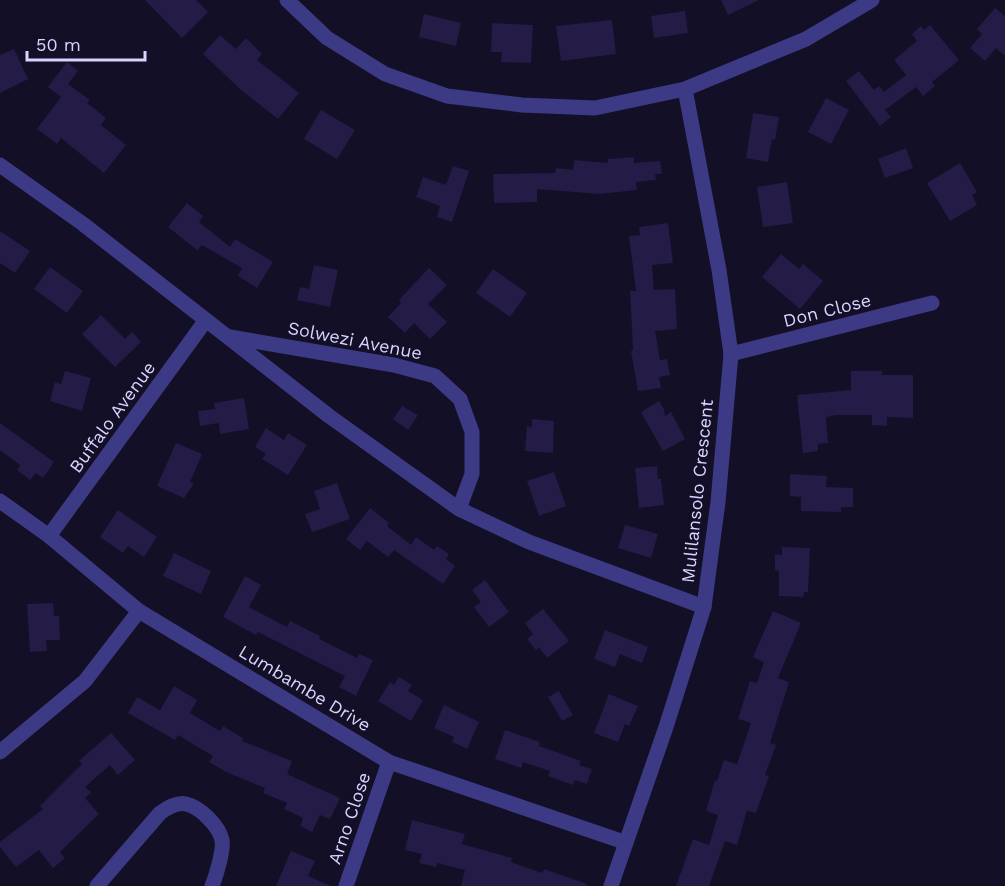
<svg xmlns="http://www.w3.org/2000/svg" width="1005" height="886" viewBox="0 0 1005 886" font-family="'Work Sans',sans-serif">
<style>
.building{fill:#241b47}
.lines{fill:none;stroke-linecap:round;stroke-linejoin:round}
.street{stroke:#3d3a85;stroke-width:15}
.labels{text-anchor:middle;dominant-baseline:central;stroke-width:6;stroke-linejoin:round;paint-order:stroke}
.street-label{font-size:18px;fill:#d9d4ff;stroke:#130f26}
</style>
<rect width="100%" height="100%" fill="#130f26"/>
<g class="building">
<polygon points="145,0 196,0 208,12 182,38"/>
<polygon points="721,0 759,0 728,15"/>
<polygon points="995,8 1005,16 1005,56 996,48 985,61 970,48 982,34 977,29"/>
<polygon points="685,11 688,33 654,38 651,16"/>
<polygon points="424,14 461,23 456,46 419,37"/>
<polygon points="612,20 616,54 561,61 556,26"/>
<polygon points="492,23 533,25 531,63 501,62 502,52 491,52"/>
<polygon points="930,25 959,60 932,82 935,86 923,96 916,87 885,110 891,117 880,126 846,81 859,71 874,90 879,86 884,92 906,75 894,60 917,41 912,34 921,26 924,30"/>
<polygon points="220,35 236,49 246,38 262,54 257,60 299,93 278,119 241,90 203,54"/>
<polygon points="14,49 28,79 0,93 0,55"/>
<polygon points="67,62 78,71 68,84 90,100 87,103 106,118 101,125 126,145 104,173 61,138 57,144 37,129 61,97 48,87"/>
<polygon points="826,98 849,110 831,144 808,132"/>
<polygon points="321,110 355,130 337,159 304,139"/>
<polygon points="753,113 779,117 775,140 772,139 768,162 746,158"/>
<polygon points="906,148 913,168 885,178 878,159"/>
<polygon points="634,157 634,163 660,161 662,174 655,174 656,180 636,182 637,190 599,194 537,189 537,202 494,203 493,174 555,173 556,168 573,170 574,160 608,163 608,159"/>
<polygon points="960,163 977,192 972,195 977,205 950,221 927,183"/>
<polygon points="453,166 469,171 452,222 437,217 440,206 416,197 423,177 446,185"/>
<polygon points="787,182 793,223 763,227 757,187"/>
<polygon points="187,203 203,216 199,222 230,247 235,239 273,262 257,288 238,276 242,268 202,245 197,250 168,227"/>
<polygon points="668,223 673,263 652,265 654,290 675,289 677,329 655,331 660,360 667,359 670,375 659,377 661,388 638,391 631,351 633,350 630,291 636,291 629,236 640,235 639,227"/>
<polygon points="0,231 30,251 15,273 0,263"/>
<polygon points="781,254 799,269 803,264 823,281 800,309 762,277"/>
<polygon points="314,265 338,270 330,307 297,300 300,287 309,289"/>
<polygon points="50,267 83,291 67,313 34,289"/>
<polygon points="429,268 447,285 428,304 447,322 430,339 414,323 405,333 388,317 401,303 399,300"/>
<polygon points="493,269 527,293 510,317 476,293"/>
<polygon points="101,315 125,339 132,332 141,342 115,367 82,334"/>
<polygon points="65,371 91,378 82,411 50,401 55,382 61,384"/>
<polygon points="851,371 882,371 882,375 913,375 913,418 887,417 887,426 872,425 872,415 836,415 826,417 828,443 818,444 818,451 803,453 797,395 851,390"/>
<polygon points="244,398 249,429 220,434 219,423 200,426 198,411 215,409 214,403"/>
<polygon points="659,401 664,409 665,416 671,412 685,439 663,451 641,412"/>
<polygon points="402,406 418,415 408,430 393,419"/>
<polygon points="532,419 554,421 553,453 525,451 527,426 532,427"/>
<polygon points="0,423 54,462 43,478 36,473 30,480 17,470 20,465 0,450"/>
<polygon points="266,428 284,440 288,433 307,445 288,475 262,459 266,454 255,447"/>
<polygon points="176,443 202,454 190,482 194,484 184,498 157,486"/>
<polygon points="657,466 658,479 661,479 664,505 639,508 635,468"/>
<polygon points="554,472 566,506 539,516 527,481"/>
<polygon points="790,474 827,476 826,487 853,488 853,507 841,507 841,512 801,511 801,497 790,496"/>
<polygon points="337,483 350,519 312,532 305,514 320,509 314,491"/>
<polygon points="370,508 389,523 387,526 411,545 416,537 434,550 437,546 449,554 446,559 455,566 443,584 394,550 388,557 367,541 360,550 346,539"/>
<polygon points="118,510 157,537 144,557 128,546 123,553 100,537"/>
<polygon points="625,525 658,534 651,558 618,548"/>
<polygon points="782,547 810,548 808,592 804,592 803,597 779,596 779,571 775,570 775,554 782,555"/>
<polygon points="174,553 211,571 201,594 163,576"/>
<polygon points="245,576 261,585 249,607 287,627 290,621 320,636 319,639 357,658 359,654 373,660 356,696 339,687 345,676 258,632 256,635 223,617"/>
<polygon points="485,580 509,612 489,627 474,607 481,602 472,590"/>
<polygon points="53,603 54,616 59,616 60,640 46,640 47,651 30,652 27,604"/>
<polygon points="543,609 569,641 547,658 539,647 536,650 527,639 533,634 525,623"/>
<polygon points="773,611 801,623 778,678 789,682 770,743 776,745 765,775 769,776 756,813 747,811 737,845 725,841 709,886 676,886 693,839 709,845 718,815 706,811 715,780 717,781 724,760 737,764 751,723 738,719 750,681 757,683 764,662 753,657"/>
<polygon points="605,630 648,647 642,663 620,654 615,667 594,659"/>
<polygon points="399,677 412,685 408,691 423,700 411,721 378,701 390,682 394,685"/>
<polygon points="174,686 197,700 190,713 220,731 223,726 243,738 242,741 292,761 287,774 340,798 330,819 320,815 312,832 300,826 303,818 284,809 287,803 263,793 265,788 226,772 209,762 213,756 178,735 175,740 128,713 137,697 160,710"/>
<polygon points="559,691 573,715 562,721 548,697"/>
<polygon points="609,694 638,706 629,726 625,724 618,742 594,733"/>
<polygon points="444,705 479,722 467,749 452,742 454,737 434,728"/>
<polygon points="505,730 540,742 539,746 581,761 579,765 592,769 587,784 575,780 573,785 548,776 550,771 523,762 521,768 495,759"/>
<polygon points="111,733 135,760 118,775 110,765 85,787 91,792 85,798 99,814 60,852 65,858 53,868 39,850 16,867 0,847 0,842 43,809 40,806 82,764 79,761"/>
<polygon points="412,820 465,834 462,844 512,858 511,862 542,873 544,869 587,884 587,886 461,886 465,870 437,863 436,867 419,863 422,854 405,850"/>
<polygon points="291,851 315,861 308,876 331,886 276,886"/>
</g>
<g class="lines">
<g class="street">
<polyline points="287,0 327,38 385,74 447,96 522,105 595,108 685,89 806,39 872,0"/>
<polyline points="0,165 83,224 329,416 459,509 529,542 704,607"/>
<polyline points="230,337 394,365 435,376 460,399 472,432 472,474 459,509"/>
<polyline points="731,354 932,303"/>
<polyline points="0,501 49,536 139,611 389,762 624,842"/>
<polyline points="49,536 206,320"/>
<polyline points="0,752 85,681 139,611"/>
<path d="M 97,886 L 160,813 C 167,808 178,802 186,804 C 200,807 219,826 222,840 C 224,850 216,876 212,886"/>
<polyline points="346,886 389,762"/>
<polyline points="611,886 666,727 704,607 718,502 731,354 719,270 685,89"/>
</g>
</g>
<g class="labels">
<g class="street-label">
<text transform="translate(827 310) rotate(-14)">Don Close</text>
<text transform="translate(355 340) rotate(11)">Solwezi Avenue</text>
<text transform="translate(112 417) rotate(-54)">Buffalo Avenue</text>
<text transform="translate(697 491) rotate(-84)">Mulilansolo Crescent</text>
<text transform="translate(305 688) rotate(31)">Lumbambe Drive</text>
<text transform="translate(349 818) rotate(-71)">Arno Close</text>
</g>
</g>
<path d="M27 51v9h118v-9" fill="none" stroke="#d9d4ff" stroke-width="3"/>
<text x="36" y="51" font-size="18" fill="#d9d4ff" stroke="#130f26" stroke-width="4.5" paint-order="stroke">50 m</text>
</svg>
